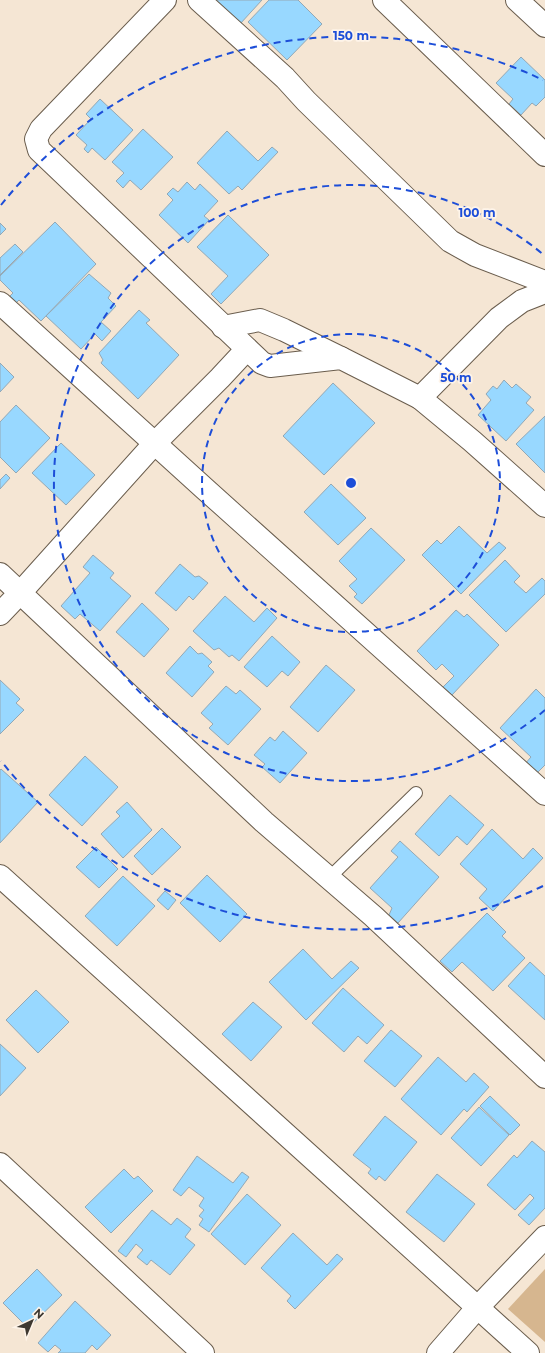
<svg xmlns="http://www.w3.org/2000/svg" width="545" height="1353" viewBox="0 0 545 1353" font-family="Montserrat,sans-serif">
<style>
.green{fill:#d6b68f}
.building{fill:#98d8ff;stroke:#93a8b5}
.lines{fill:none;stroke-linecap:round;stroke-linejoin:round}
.lane-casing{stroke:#6a5d4d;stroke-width:14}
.street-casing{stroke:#6a5d4d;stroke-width:24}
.lane{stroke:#fff;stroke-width:12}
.street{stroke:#fff;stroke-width:22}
.ring{fill:none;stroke:#1d4ed8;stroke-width:2;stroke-dasharray:7 5}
.centre{fill:#1d4ed8;stroke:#fef4e9;stroke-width:2}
.ring-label{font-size:12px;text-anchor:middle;font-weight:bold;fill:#1d4ed8;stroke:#fef4e9;stroke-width:3.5;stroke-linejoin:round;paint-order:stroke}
</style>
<rect width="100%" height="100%" fill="#f5e6d4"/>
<polygon class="green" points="545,1269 545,1342 508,1309"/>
<g class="building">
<polygon points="213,0 262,0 240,24"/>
<polygon points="269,0 298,0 322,24 287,60 248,22"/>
<polygon points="521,57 545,80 545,97 536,106 532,103 521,115 509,104 513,99 496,83"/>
<polygon points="100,99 133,130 105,160 92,148 88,153 84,149 87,145 76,135 91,119 86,114"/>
<polygon points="143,129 173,157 141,190 130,180 123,188 116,181 124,173 112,162"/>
<polygon points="227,131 258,161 272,147 278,152 242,190 238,186 229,194 197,163"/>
<polygon points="187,182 195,190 200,184 218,201 204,216 209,220 188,243 159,215 173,200 167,194 173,188 178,192"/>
<polygon points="228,215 269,255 221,304 211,294 228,276 197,247"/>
<polygon points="55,222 96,264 41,321 19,300 15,304 8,298 13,293 0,280 0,276"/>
<polygon points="0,223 6,229 0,235"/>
<polygon points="15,244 23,252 0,275 0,258"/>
<polygon points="89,274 111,293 108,298 116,306 101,322 111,331 102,341 95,334 81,349 46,316"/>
<polygon points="139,310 150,320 146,323 179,355 138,399 101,363 103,360 99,353"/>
<polygon points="0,363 14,377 0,392"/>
<polygon points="504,380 512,388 516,384 531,397 526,403 534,410 506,441 478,415 491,400 486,394 493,386 497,389"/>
<polygon points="333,383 375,423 324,475 283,436"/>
<polygon points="16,405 50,438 16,473 0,457 0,422"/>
<polygon points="545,416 545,473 516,444"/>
<polygon points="61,443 95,475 66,505 32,473"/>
<polygon points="6,474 10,478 0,489 0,480"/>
<polygon points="331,484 366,518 338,545 304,512"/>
<polygon points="459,526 487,553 499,542 506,548 461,594 422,555 437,540 441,544"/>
<polygon points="371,528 405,560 362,604 354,597 357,594 349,586 357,579 339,561"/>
<polygon points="93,555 114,573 110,578 131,596 100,631 80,614 75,619 61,606 90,573 83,567"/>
<polygon points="505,560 520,576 514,582 526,593 542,578 545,581 545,594 506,632 469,595"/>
<polygon points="180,564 195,577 199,576 208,583 193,600 189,596 176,611 155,593"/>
<polygon points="225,596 254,622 267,608 277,618 239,661 232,655 229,657 219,648 214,650 193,631"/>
<polygon points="142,603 169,629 144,657 116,632"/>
<polygon points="456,610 464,617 467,614 499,645 452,695 443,687 454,676 442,664 436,670 417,651"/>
<polygon points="272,636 300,662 288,676 282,671 267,687 244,667"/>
<polygon points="190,646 198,654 202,653 212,662 208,666 214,672 192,697 166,673"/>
<polygon points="326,665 355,690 318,732 290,707"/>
<polygon points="0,680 20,699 16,703 24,710 0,734"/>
<polygon points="226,686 236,694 240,690 261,709 228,745 209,728 213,724 201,713"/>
<polygon points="536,689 545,698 545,765 535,775 524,765 531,757 500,728"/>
<polygon points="283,731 307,753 280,783 262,767 265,764 254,755 270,737 275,741"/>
<polygon points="85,756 118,787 82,826 49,795"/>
<polygon points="1,769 38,802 0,843 0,770"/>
<polygon points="450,795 484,825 467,845 457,836 439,856 415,834"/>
<polygon points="127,802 152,830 123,858 101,834 120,816 116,812"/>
<polygon points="162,828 181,847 152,875 134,856"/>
<polygon points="492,829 523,859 533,848 543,858 493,911 479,898 487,889 460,864"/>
<polygon points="400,841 439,877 398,923 389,915 392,908 370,888 398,857 391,851"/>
<polygon points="96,847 118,869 99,888 76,867"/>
<polygon points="207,875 247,914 220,942 180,903"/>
<polygon points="123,876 155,906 117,946 85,916"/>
<polygon points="165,891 176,900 168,910 157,900"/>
<polygon points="487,913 506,932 502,936 525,958 493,991 462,962 452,972 440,961"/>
<polygon points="303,949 332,979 351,961 359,968 306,1020 269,982"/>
<polygon points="530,962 545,976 545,1020 508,986"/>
<polygon points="343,988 384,1025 367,1044 358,1036 344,1052 312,1023"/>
<polygon points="36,990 69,1022 38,1053 6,1020"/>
<polygon points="253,1002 282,1027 251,1061 222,1034"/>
<polygon points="391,1030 422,1056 395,1087 364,1061"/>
<polygon points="0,1044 26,1068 0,1096"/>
<polygon points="438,1057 466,1082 474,1073 489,1087 467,1112 464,1109 441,1135 401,1099"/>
<polygon points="490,1096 520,1125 510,1135 480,1106"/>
<polygon points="479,1107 509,1135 481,1166 451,1138"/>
<polygon points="385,1116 417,1142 385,1181 379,1176 376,1180 368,1173 371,1169 353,1155"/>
<polygon points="532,1141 545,1152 545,1208 529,1225 518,1215 534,1198 530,1194 515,1210 487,1185 514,1155 517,1158"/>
<polygon points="197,1156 233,1183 242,1172 249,1177 209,1232 199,1225 203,1219 199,1216 204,1210 199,1206 204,1198 189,1187 181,1196 173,1190"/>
<polygon points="124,1169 134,1179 138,1176 153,1191 111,1233 85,1207"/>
<polygon points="437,1174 475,1204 444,1242 406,1212"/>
<polygon points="247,1194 281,1225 245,1265 211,1234"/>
<polygon points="152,1210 171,1225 177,1218 191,1229 185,1237 195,1245 170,1275 151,1260 147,1265 137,1257 143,1250 136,1244 126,1257 118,1251"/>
<polygon points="293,1233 327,1265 337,1254 343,1259 295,1309 287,1301 291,1296 261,1268"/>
<polygon points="37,1269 62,1295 28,1328 3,1303"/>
<polygon points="75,1301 111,1335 97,1350 92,1345 85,1353 58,1353 61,1350 55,1345 48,1352 38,1343"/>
</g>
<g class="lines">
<g class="lane-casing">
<polyline id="lane" points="328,879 416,793"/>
</g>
<g class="street-casing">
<g id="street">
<polyline points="165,0 41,129 36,139 39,150 262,363 270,366 341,358 420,398 499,318 522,301 545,292"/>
<polyline points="199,0 285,78 306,101 450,241 475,255 545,282"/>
<polyline points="384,0 545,155"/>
<polyline points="517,0 545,26"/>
<polyline points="0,303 205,489 545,794"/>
<polyline points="223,327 260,320 284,330 341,358"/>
<polyline points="420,398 472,441 545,506"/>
<polyline points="0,574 264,822 373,916 545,1077"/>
<polyline points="0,614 20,593 154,444 220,378 247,349"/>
<polyline points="0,876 528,1353"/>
<polyline points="0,1164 203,1353"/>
<polyline points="438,1353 478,1307 545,1237"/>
</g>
</g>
<use href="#lane" class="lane"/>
<use href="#street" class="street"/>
</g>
<g class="ring">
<circle cx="351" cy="483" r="149"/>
<path d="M545 710A298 298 0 1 1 545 256"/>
<path d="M543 886A447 447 0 0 1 1 761M1 205A447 447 0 0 1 543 80"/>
</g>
<circle cx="351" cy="483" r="6" class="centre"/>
<g class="ring-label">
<text x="351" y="40">150 m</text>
<text x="477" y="217">100 m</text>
<text x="456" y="382">50 m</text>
</g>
<g transform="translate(32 1321) rotate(44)" stroke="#fef4e9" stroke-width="3" paint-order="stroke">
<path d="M0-3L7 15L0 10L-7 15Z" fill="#3e3830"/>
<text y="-6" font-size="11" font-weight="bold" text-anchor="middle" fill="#3e3830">N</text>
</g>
</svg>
